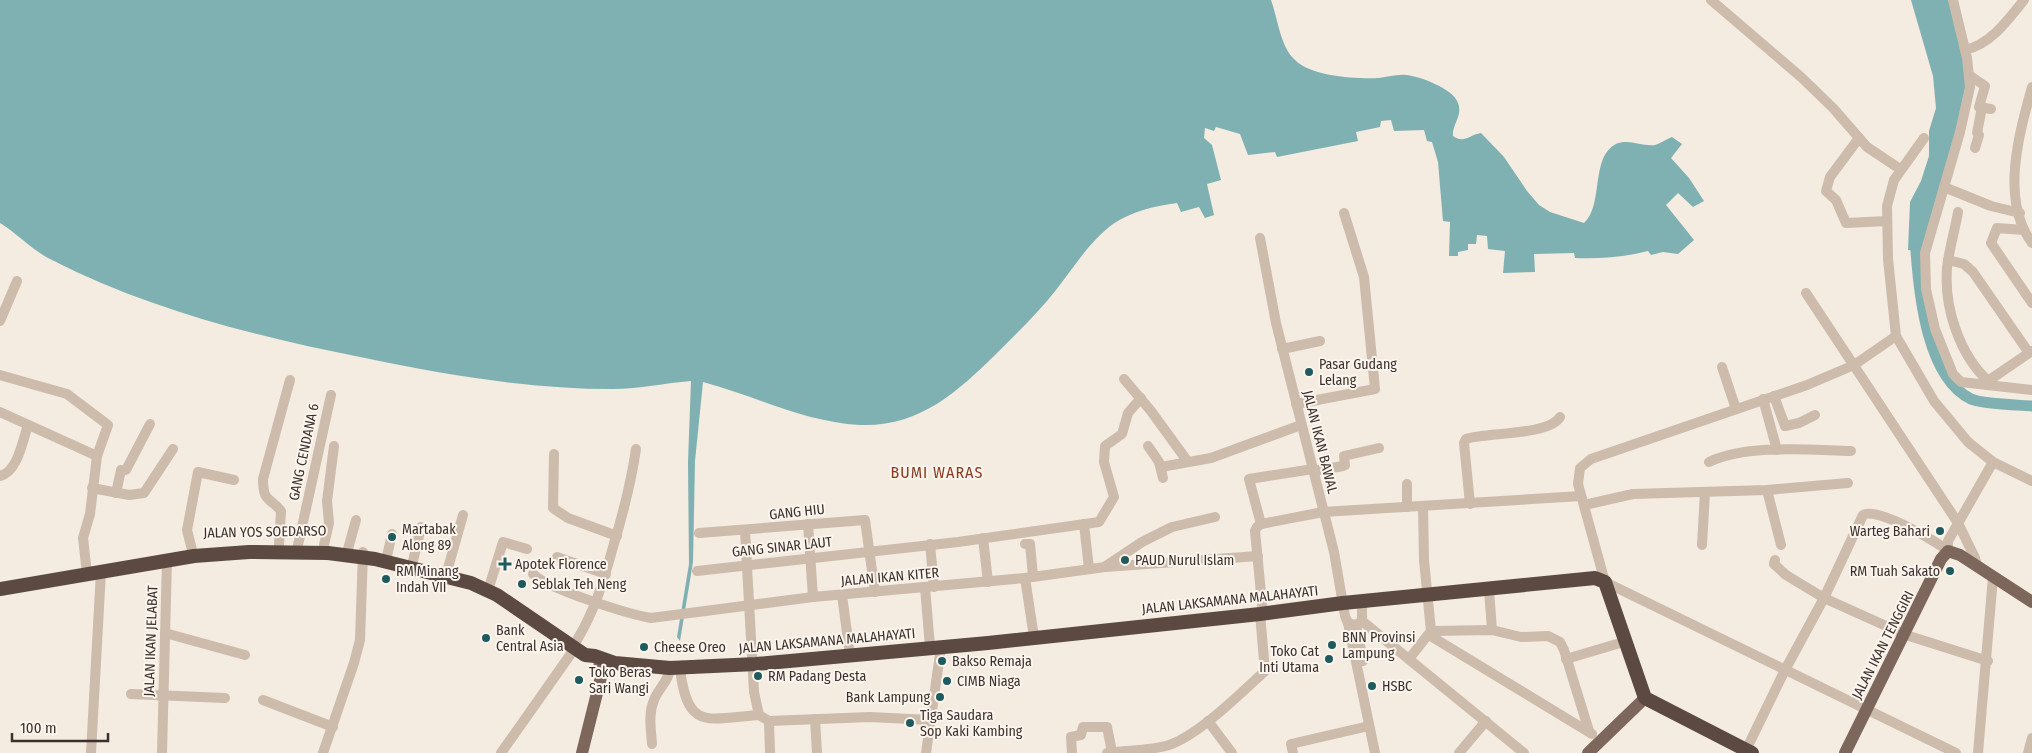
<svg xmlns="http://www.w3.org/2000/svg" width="2032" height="753" viewBox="0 0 2032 753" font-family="'Fira Sans Condensed',sans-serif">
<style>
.water{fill:#7fb0b2}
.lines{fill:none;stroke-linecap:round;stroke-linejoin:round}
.river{stroke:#7fb0b2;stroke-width:11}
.minor{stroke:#cdbbac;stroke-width:10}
.major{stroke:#7d675c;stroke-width:12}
.highway{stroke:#5c4a42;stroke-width:14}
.poi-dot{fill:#1f5a5e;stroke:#fbf5ee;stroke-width:2}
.labels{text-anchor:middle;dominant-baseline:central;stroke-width:4;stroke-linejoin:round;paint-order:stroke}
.poi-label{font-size:14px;fill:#3b302b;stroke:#fbf5ee;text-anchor:start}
.street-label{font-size:14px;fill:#3b302b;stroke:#fbf5ee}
.quarter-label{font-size:16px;letter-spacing:1px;fill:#8c3b22;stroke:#fbf5ee}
</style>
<rect width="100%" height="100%" fill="#f4ebe1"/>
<g class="water">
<path d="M 0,0 L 1271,0 C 1278,19 1280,46 1295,60 C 1312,77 1357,79 1379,78 C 1388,77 1398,74 1406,75 C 1419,76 1454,89 1458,103 C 1463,116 1452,124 1453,136 C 1464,144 1469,135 1481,133 L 1504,157 L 1527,191 L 1539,205 L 1550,212 L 1584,223 C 1604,205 1590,157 1616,144 C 1629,138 1642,147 1655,145 C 1661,143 1667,139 1672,137 L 1682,144 L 1671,158 L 1689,178 L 1704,201 L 1693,207 L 1678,193 L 1666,205 L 1694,240 L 1678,254 L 1663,252 L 1651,255 L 1648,251 C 1624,257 1600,259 1575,258 L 1574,253 L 1534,254 L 1535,272 L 1503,273 L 1505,251 L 1488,249 L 1487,236 L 1477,235 L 1476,244 L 1468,244 L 1468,250 L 1458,252 L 1458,256 L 1449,256 L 1450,222 L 1443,221 L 1438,162 L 1432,142 L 1427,141 L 1424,130 L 1394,131 L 1391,120 L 1381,121 L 1380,127 L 1356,132 L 1358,141 L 1277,157 L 1275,152 L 1248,155 L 1240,134 L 1216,127 L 1214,131 L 1205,128 L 1204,138 L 1212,145 L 1221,180 L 1207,184 L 1214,215 L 1205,218 L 1199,207 L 1181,212 L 1177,203 C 1155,206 1132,211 1113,224 C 1089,242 1074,267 1056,290 C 1038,313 1017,333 996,354 C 957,392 920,427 860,425 C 804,422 756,396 703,382 L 695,461 L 693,562 L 680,641 L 677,637 L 689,564 L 688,462 L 691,381 C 665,383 639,389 613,389 C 529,389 447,375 365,358 C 258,337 150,310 52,260 C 33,251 18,234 0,223 Z"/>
<polygon points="1911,0 1952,0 1970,82 1924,252 1908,250 1910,202 1921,181 1929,156 1929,131 1936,108 1933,76"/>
</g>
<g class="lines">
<path class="river" d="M 1916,251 C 1919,294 1927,378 1971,399 C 1981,404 2019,405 2032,406"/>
<g class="minor">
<polyline points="1711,0 1801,77 1833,108 1867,147 1900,169"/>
<polyline points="1953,0 1967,58 1970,87 1960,132 1925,253 1926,289 1935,329 1953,374 1961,382 2032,390"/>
<path d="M 1965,50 C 1991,44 2008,20 2024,0"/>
<polyline points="1969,75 1985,86 1979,107 1991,109"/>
<path d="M 2032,87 C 2019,134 2000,200 2032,243"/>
<polyline points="1859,138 1830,177 1826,191 1836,200 1846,223 1887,221"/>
<polyline points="1924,138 1894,180 1887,206 1888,259 1896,336 1934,401 1968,442 1993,462 2032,481"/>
<polyline points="1975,148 1979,135 1977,133 1982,107"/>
<polyline points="1944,187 1991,206 2020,213"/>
<path d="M 1958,212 C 1955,230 1949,249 1947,268 C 1944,307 1959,354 1988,381"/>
<polyline points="2024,230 1997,228 1991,243 2032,303"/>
<polyline points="1260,238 1276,323 1334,552 1345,616 1348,623 1356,625 1362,621 1362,602"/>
<polyline points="1948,260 1964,264 1973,272 2029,353"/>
<polyline points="1806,293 1958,523 1975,558 1977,566"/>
<polyline points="0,321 17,281"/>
<polyline points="1896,336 1854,365 1807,385 1591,459 1580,468 1578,484 1605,582 1956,753"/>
<polyline points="1282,349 1320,341"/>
<polyline points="1722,367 1736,409"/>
<polyline points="0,375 67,394 108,425 97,456"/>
<polyline points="1124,379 1151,411 1188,462"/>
<polyline points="1987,385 1988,381 2032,351"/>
<polyline points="1774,396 1785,426 1799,423 1815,415"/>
<polyline points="1763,399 1777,450"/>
<polyline points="1296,404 1375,389 1364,277 1344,213"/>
<polyline points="0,412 97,456 90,514 83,538 87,574"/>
<polyline points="1148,446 1159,462 1163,478"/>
<polyline points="554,454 553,508 568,518 617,536"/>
<path d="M 1709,462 C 1748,444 1808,450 1851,451"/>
<polyline points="1161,467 1211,458 1301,425"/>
<polyline points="1314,471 1343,466 1345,465 1344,456 1379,448"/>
<path d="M 0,476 C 18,472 23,439 28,425"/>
<polyline points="1407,484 1407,507"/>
<polyline points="92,488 129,495 144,493 173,449"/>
<polyline points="1767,490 1781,545"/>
<polyline points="116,493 121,470 126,470 150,424"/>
<path d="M 1470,504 L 1464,443 L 1466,439 C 1485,432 1549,436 1560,417"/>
<polyline points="1584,505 1633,494 1767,490 1848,483"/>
<polyline points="1423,506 1424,560 1431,631"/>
<polyline points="808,524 813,597"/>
<polyline points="1084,524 1089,569"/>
<polyline points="1261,524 1249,479 1313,469"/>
<polyline points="745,531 754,692 759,715 769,721 870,717 930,720"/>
<polyline points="699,533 865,520 875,592"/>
<polyline points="983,538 988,582"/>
<polyline points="930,544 934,587"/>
<polyline points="1025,544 1030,544 1033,576"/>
<path d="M 279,545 L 281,511 C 270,497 263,503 263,479 L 290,380"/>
<polyline points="298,545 331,395"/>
<polyline points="324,545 329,523 327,501 334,446"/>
<polyline points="1702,545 1705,492"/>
<polyline points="348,549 356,520"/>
<polyline points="192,550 187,530 198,472 234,480"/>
<polyline points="1948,551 1948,541 1993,462"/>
<polyline points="387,556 392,534"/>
<polyline points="557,557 606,574"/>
<polyline points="1775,560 1774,564 1786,575 1824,598 1906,635 1988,661"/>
<polyline points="413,561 421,527"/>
<polyline points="1106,566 1142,542 1172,527 1215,517"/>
<polyline points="448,568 463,515"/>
<polyline points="697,571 958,542 1099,522 1114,497 1104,462 1105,446 1122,434 1128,413 1141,398"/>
<path d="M 533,574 C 548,589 628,614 651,618 L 813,597 L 1025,578 L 1105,567 L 1258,556"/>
<polyline points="1025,578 1034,637"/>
<polyline points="490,584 503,542 527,549"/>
<polyline points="925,587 930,647"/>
<polyline points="1489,590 1492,630"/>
<polyline points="842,595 850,655"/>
<polyline points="1263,614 1255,531 1257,527 1261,524 1323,512 1581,496"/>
<polyline points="1362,621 1524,753"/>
<polyline points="1348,623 1375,753"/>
<polyline points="1356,625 1363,661"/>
<polyline points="1431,631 1492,630 1521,637 1548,636 1560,642 1564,650 1589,731"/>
<polyline points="165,633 245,655"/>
<polyline points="1429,635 1592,734"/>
<path d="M 577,640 C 595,610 604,580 613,547 C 623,514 631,483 636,449"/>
<polyline points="1409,659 1431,631"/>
<polyline points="1566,659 1627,641"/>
<path d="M 680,668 C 687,731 707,719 759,715"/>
<polyline points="131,694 225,698"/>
<polyline points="263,700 333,727"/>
<polyline points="815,719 817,753"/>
<polyline points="769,721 770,753"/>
<polyline points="1208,721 1232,753"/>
<path d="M 652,744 C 651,729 648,714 654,700 C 658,689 669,681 670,668"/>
<path d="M 1746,750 L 1785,670 L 1824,598 L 1863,515 C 1876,506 1936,541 1948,551"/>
<polyline points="91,753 101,571"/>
<polyline points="162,753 167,560"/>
<polyline points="323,753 354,663 360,640 363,552"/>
<polyline points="501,753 575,648"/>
<polyline points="926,753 941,647"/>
<polyline points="1072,753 1071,737 1081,735 1083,727 1107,727 1112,752"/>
<path d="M 1107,753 C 1127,750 1150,751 1169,745 C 1199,735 1241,693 1265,671 L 1260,614"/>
<polyline points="1293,753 1291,744 1369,726"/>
<polyline points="1459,753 1486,721"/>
<polyline points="1978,753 1993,577"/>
<polyline points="2028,753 2032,738"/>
</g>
<g class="major">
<polyline points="582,753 601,677 599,658"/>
<polyline points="1588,753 1645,698"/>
<polyline points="1845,753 1941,559 1948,551 1960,555 2032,602"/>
</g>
<polyline class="highway" points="0,589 194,556 249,552 328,553 375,559 471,583 497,595 585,655 595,656 615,663 670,668 756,664 988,643 1260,614 1343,603 1595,578 1605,582 1645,698 1752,753"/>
</g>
<g class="poi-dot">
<circle cx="1309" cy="372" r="5"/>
<circle cx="1940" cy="531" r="5"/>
<circle cx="392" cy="537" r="5"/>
<circle cx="1125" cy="560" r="5"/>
<path d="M502.5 556.5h5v5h5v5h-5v5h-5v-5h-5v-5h5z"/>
<circle cx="1950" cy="571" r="5"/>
<circle cx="386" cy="579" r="5"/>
<circle cx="522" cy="584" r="5"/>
<circle cx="486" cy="638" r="5"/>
<circle cx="1332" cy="645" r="5"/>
<circle cx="644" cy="647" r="5"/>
<circle cx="1329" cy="659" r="5"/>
<circle cx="942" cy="661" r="5"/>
<circle cx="758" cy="676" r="5"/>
<circle cx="579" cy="680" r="5"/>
<circle cx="947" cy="681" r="5"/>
<circle cx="1372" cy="686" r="5"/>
<circle cx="940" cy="697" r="5"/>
<circle cx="910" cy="723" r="5"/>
</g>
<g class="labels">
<g class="poi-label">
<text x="1319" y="364">Pasar Gudang<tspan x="1319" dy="16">Lelang</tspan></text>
<text x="402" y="529">Martabak<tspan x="402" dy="16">Along 89</tspan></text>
<text x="1930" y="531" text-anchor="end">Warteg Bahari</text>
<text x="1135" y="560">PAUD Nurul Islam</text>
<text x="515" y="564">Apotek Florence</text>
<text x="396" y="571">RM Minang<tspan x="396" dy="16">Indah VII</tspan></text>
<text x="1940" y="571" text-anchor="end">RM Tuah Sakato</text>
<text x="532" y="584">Seblak Teh Neng</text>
<text x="496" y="630">Bank<tspan x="496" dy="16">Central Asia</tspan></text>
<text x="1342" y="637">BNN Provinsi<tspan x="1342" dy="16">Lampung</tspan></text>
<text x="654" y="647">Cheese Oreo</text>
<text x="1319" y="651" text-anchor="end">Toko Cat<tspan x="1319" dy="16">Inti Utama</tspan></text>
<text x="952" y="661">Bakso Remaja</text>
<text x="589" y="672">Toko Beras<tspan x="589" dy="16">Sari Wangi</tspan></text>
<text x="768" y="676">RM Padang Desta</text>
<text x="957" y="681">CIMB Niaga</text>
<text x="1382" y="686">HSBC</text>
<text x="930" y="697" text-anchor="end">Bank Lampung</text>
<text x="920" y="715">Tiga Saudara<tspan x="920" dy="16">Sop Kaki Kambing</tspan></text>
</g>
<g class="street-label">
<text transform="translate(1320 442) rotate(76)">JALAN IKAN BAWAL</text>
<text transform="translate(304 452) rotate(-78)">GANG CENDANA 6</text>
<text transform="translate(797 512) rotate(-6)">GANG HIU</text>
<text transform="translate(265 532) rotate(-1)">JALAN YOS SOEDARSO</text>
<text transform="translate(782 547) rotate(-6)">GANG SINAR LAUT</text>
<text transform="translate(890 577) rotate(-5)">JALAN IKAN KITER</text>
<text transform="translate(1230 600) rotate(-6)">JALAN LAKSAMANA MALAHAYATI</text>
<text transform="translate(151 641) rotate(-88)">JALAN IKAN JELABAT</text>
<text transform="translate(827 641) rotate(-5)">JALAN LAKSAMANA MALAHAYATI</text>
<text transform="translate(1883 645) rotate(-63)">JALAN IKAN TENGGIRI</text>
</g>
<g class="quarter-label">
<text x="937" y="472">BUMI WARAS</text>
</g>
</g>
<path d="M12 733v8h96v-8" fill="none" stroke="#3b302b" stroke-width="2.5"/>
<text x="20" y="733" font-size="15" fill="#3b302b" stroke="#fbf5ee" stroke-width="4" paint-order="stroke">100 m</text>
</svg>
